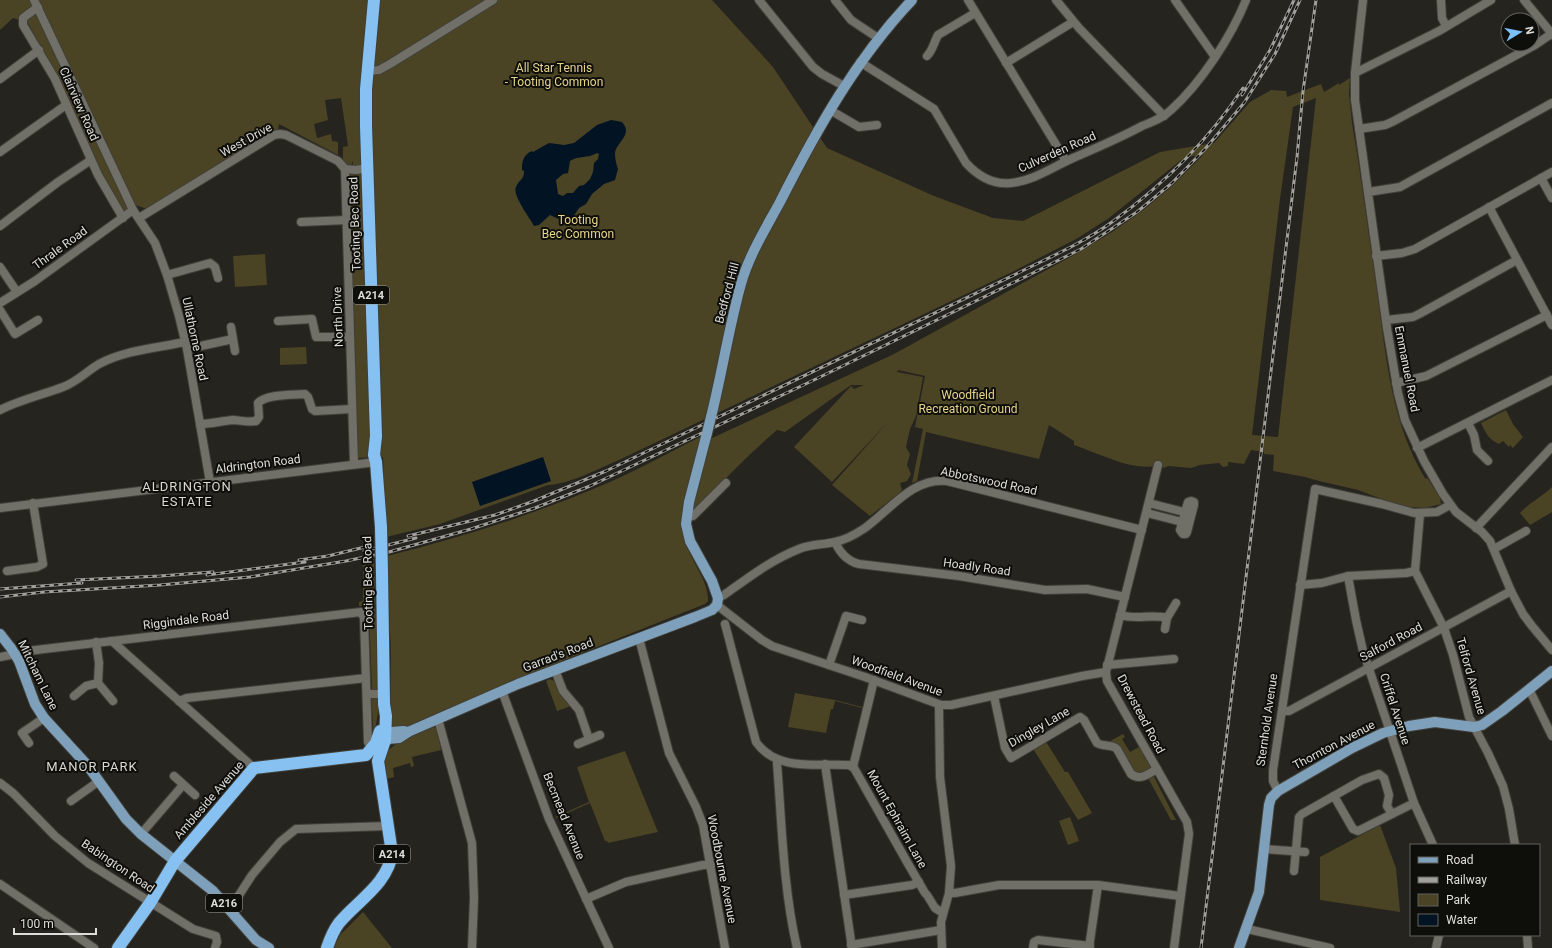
<svg xmlns="http://www.w3.org/2000/svg" width="1552" height="948" viewBox="0 0 1552 948" font-family="Roboto,sans-serif">
<style>
.green{fill:#4a4324;fill-rule:evenodd}
.water{fill:#021423;fill-rule:evenodd}
.lines{fill:none;stroke-linecap:round;stroke-linejoin:round}
.minor-casing{stroke:#41403a;stroke-width:10}
.major-casing{stroke:#41403a;stroke-width:12}
.highway-casing{stroke:#41403a;stroke-width:14}
.minor{stroke:#706f68;stroke-width:8}
.major{stroke:#7ea0ba;stroke-width:10}
.highway{stroke:#87c1f1;stroke-width:12}
.rail-casing{stroke:#a1a09c;stroke-width:3}
.rail{stroke:#0e0e0b;stroke-width:1.5;stroke-dasharray:4.5;stroke-linecap:butt}
.major-bridge-casing{stroke:#41403a;stroke-width:12;stroke-linecap:butt}
.highway-bridge-casing{stroke:#41403a;stroke-width:14;stroke-linecap:butt}
.major-bridge{stroke:#7ea0ba;stroke-width:10}
.highway-bridge{stroke:#87c1f1;stroke-width:12}
.labels{text-anchor:middle;dominant-baseline:central;stroke-width:4;stroke-linejoin:round;paint-order:stroke}
.shield{fill:#0e0e0b;stroke:#a09f9b;stroke-width:1}
.shield-label{font-size:11px;font-weight:bold;fill:#deddd9}
.park-label{font-size:12px;fill:#e7d487;stroke:#0e0e0b}
.street-label{font-size:12px;fill:#deddd9;stroke:#0e0e0b}
.neighbourhood-label{font-size:13px;letter-spacing:1px;fill:#dbd9d1;stroke:#0e0e0b}
</style>
<rect width="100%" height="100%" fill="#26241f"/>
<g class="green">
<path d="M 0,0 L 712,0 L 773,67 L 827,148 L 934,196 L 993,218 L 1023,221 L 1160,152 L 1214,143 L 1250,102 L 1271,90 L 1286,91 L 1287,97 L 1321,84 L 1324,92 L 1339,83 L 1339,85 L 1350,78 L 1349,94 L 1352,123 C 1362,181 1369,239 1378,297 C 1386,359 1392,424 1425,478 L 1428,479 L 1440,498 L 1441,504 L 1425,508 L 1408,507 L 1389,502 L 1358,490 L 1319,481 L 1305,477 L 1273,471 L 1274,455 L 1264,454 L 1264,452 L 1251,450 L 1244,464 L 1228,462 L 1228,466 L 1223,467 L 1219,463 L 1200,465 L 1191,468 L 1168,466 L 1164,468 L 1158,465 C 1135,473 1096,452 1074,445 L 1074,441 L 1049,425 L 1039,459 L 926,432 L 917,481 L 912,483 L 923,429 L 915,427 L 925,376 L 898,370 L 897,372 L 923,377 L 916,416 L 910,429 L 906,447 L 910,454 L 907,465 L 911,474 L 907,481 L 900,483 L 902,490 L 899,493 L 870,516 L 832,485 L 887,423 L 832,482 L 794,447 L 851,386 L 854,389 L 864,385 L 851,385 L 785,432 L 777,430 C 742,460 711,493 681,527 C 683,535 685,544 689,551 C 695,567 709,583 708,601 L 705,604 L 554,664 L 401,729 L 391,727 L 391,655 L 387,556 C 459,538 529,516 598,487 C 633,473 667,453 702,436 L 712,438 L 894,354 L 1081,251 L 1112,232 L 1142,211 L 1172,186 L 1203,155 L 1185,157 L 1109,218 L 1078,238 L 1012,272 L 619,460 C 598,469 570,484 548,485 L 440,524 L 386,537 L 383,457 L 356,458 L 355,338 L 348,173 L 353,173 L 353,161 L 351,165 L 345,164 L 343,160 L 343,147 L 348,146 L 341,98 L 325,100 L 328,120 L 314,124 L 317,138 L 331,134 L 332,141 L 338,142 L 338,155 L 279,124 L 278,130 L 147,209 L 135,205 L 124,212 L 95,161 L 61,84 L 28,23 L 13,18 L 0,30 ZM 1316,98 L 1278,437 L 1252,435 L 1280,199 L 1293,107 Z"/>
<polygon points="265,254 267,285 235,287 233,256"/>
<polygon points="306,347 307,364 280,365 280,348"/>
<path d="M 1506,410 L 1513,424 L 1523,437 L 1513,448 L 1510,445 L 1509,447 L 1503,441 L 1499,444 C 1489,440 1485,432 1481,423 Z"/>
<path d="M 1552,487 L 1552,512 L 1530,525 L 1520,513 C 1530,502 1542,497 1552,487 Z"/>
<polygon points="374,559 375,586 366,606 359,606 359,602 363,601 363,562"/>
<polygon points="375,591 378,689 376,691 372,691 369,613 370,602"/>
<polygon points="550,679 556,682 571,706 557,711 546,681"/>
<polygon points="795,693 835,700 862,707 862,708 835,701 833,709 831,709 826,733 788,727"/>
<polygon points="371,697 378,699 378,712 374,738"/>
<path d="M 434,727 L 437,729 L 441,750 L 412,757 L 414,766 L 411,767 L 410,763 L 393,768 L 394,777 L 386,779 C 385,772 383,764 385,756 C 390,742 420,733 434,727 Z"/>
<path d="M 1123,734 L 1125,737 L 1122,739 L 1130,752 L 1139,747 L 1151,768 L 1140,775 C 1130,772 1116,750 1110,741 Z"/>
<polygon points="1045,740 1065,772 1068,772 1092,813 1078,820 1032,747"/>
<polygon points="625,751 658,832 608,843 607,841 605,841 590,803 556,818 555,817 589,802 577,767"/>
<polygon points="1153,775 1176,820 1171,820 1148,778"/>
<polygon points="1070,817 1079,841 1068,845 1059,821"/>
<polygon points="1380,825 1396,868 1400,912 1320,900 1320,857"/>
<polygon points="363,912 392,948 334,948 340,935"/>
</g>
<g class="water">
<path d="M 611,120 L 622,122 C 634,135 615,143 615,154 C 615,158 616,164 618,169 L 615,180 L 604,184 L 592,194 L 586,204 L 579,208 L 571,220 L 561,220 L 550,215 L 539,225 L 534,226 C 530,218 512,195 516,187 C 519,179 524,181 524,171 L 522,170 C 522,161 523,155 532,151 L 533,152 L 549,143 L 564,145 L 574,143 L 597,125 ZM 597,153 L 599,154 L 598,159 L 594,163 L 593,172 L 590,179 L 584,185 L 579,186 L 573,193 L 567,193 L 563,196 L 558,194 L 556,180 L 563,174 L 568,173 L 570,161 C 579,155 587,159 597,153 Z"/>
<polygon points="543,457 551,481 480,506 472,482"/>
</g>
<g class="lines">
<g class="minor-casing">
<g id="minor">
<polyline points="34,0 133,210 155,243 167,275 179,316 187,349 210,482"/>
<polyline points="759,0 813,67 822,74 844,86"/>
<polyline points="835,0 851,20 878,38"/>
<polyline points="968,0 1066,161"/>
<polyline points="1056,0 1079,28 1164,116"/>
<polyline points="1175,0 1215,57"/>
<polyline points="1363,0 1355,73 1355,100 1387,328 1398,393 1405,420 1424,461 1443,494 1456,512 1482,532 1490,541 1511,591 1523,614 1532,626 1552,650"/>
<polyline points="1441,0 1442,18 1446,26"/>
<polyline points="1524,0 1548,29 1552,35"/>
<polyline points="38,7 23,18 23,25 55,79 98,175 123,218"/>
<path d="M 927,56 C 933,50 934,42 938,35 L 975,13"/>
<path d="M 860,62 L 934,109 L 966,163 C 978,176 993,185 1011,183 C 1033,181 1053,167 1073,158 C 1096,148 1120,138 1142,126 C 1152,122 1163,118 1171,110 C 1201,83 1231,37 1246,0"/>
<polyline points="1006,63 1073,22"/>
<polyline points="368,71 379,70 390,64 493,0"/>
<polyline points="1355,73 1439,31 1491,0"/>
<polyline points="0,79 39,50"/>
<polyline points="830,110 859,127 877,125"/>
<polyline points="1359,129 1385,125 1392,122 1535,45 1551,34"/>
<polyline points="0,152 66,105"/>
<polyline points="345,169 354,464"/>
<polyline points="1541,178 1552,198"/>
<polyline points="1368,192 1400,187 1552,103"/>
<polyline points="1489,207 1552,325"/>
<polyline points="139,218 274,135 280,134 286,135 338,161 345,169 356,170 367,168"/>
<polyline points="301,222 347,220"/>
<polyline points="0,226 58,182 91,160"/>
<polyline points="1376,256 1402,253 1415,249 1552,172"/>
<polyline points="0,267 17,292"/>
<polyline points="167,275 210,263 215,267 218,278"/>
<polyline points="0,303 35,281 133,210"/>
<polyline points="0,310 15,334 38,320"/>
<polyline points="1386,320 1413,317 1421,313 1517,260"/>
<polyline points="278,321 312,319 316,337 350,337"/>
<polyline points="231,327 235,351"/>
<polyline points="187,349 233,339"/>
<polyline points="1396,383 1426,376 1547,315"/>
<path d="M 0,410 C 20,400 42,395 63,387 C 77,382 87,371 99,364 C 125,350 157,348 185,342"/>
<polyline points="1468,423 1474,435 1477,450 1488,461"/>
<path d="M 200,424 C 211,424 221,421 233,420 C 241,420 247,423 256,421 L 259,417 L 258,403 C 266,394 292,395 305,394 L 308,397 L 312,409 L 315,411 L 352,409"/>
<polyline points="1417,448 1552,380"/>
<polyline points="1158,465 1106,672 1107,681 1187,822 1189,834 1174,948"/>
<polygon points="1191,501 1194,502 1194,505 1187,532 1186,534 1183,534 1180,530 1188,502"/>
<polyline points="1149,503 1184,512"/>
<polyline points="0,508 376,462"/>
<polyline points="1147,513 1182,522"/>
<polyline points="1420,514 1415,571 1444,628 1453,655 1469,717 1488,753 1503,786 1509,809 1515,845"/>
<polyline points="687,517 693,516 726,483"/>
<polyline points="1476,528 1552,447"/>
<path d="M 835,542 C 840,553 847,561 859,564 L 959,576 L 1045,590 L 1087,589 L 1125,597"/>
<polyline points="1494,549 1526,531"/>
<polyline points="7,571 37,567 43,564 33,503"/>
<polyline points="1348,576 1356,620 1363,651 1414,803 1433,845"/>
<polyline points="1300,585 1322,583 1348,576 1406,573 1415,571"/>
<path d="M 718,598 L 724,595 C 748,578 771,560 799,549 C 810,544 822,545 835,542 C 845,540 856,534 865,528 C 890,510 913,477 947,481 L 1142,530"/>
<polyline points="717,605 762,640 772,646 865,677 941,705 951,705 1082,676 1106,672"/>
<path d="M 1120,615 C 1136,620 1151,614 1167,618 L 1176,603"/>
<path d="M 725,624 L 756,742 C 777,772 818,763 849,765 L 854,768 L 907,862 L 925,893"/>
<polyline points="1165,629 1167,618"/>
<polyline points="639,638 669,753 696,807 703,825 725,948"/>
<polyline points="112,641 254,768"/>
<polyline points="96,642 99,663 98,683 113,701"/>
<polyline points="0,657 15,654 20,655 28,651 44,649 361,612 364,618 368,742"/>
<polyline points="829,665 846,616 862,620"/>
<polyline points="1107,665 1174,659"/>
<polyline points="555,670 563,691 579,710 589,739"/>
<polyline points="1529,689 1552,736"/>
<polyline points="502,691 549,819 609,948"/>
<polyline points="367,694 384,694"/>
<polyline points="74,696 86,686 98,683"/>
<path d="M 994,696 L 1005,748 L 1011,758 L 1080,717 L 1084,720 L 1097,743 C 1103,747 1112,744 1117,749 L 1131,774 C 1140,781 1148,774 1157,769"/>
<polyline points="179,701 187,698 366,678"/>
<polyline points="941,705 939,708 940,777 951,866 949,893 941,922 942,948"/>
<polyline points="1282,711 1289,711 1511,591"/>
<polyline points="438,719 472,843 474,898 472,948"/>
<polyline points="29,743 22,733 44,718"/>
<polyline points="578,744 600,735"/>
<path d="M 779,760 L 777,763 C 782,825 783,887 797,948"/>
<polyline points="825,764 852,948"/>
<polyline points="853,767 874,680"/>
<polyline points="174,776 195,795"/>
<polyline points="0,783 13,793 55,836 88,863 193,929 216,936 217,942 215,948"/>
<polyline points="1278,791 1273,781 1273,770 1315,489 1382,504 1414,513 1437,512 1450,505"/>
<polyline points="1334,796 1353,829 1358,831 1414,803"/>
<polyline points="71,801 99,781"/>
<polyline points="141,834 183,785"/>
<polyline points="1264,849 1305,852"/>
<polyline points="1294,871 1299,817 1302,814 1362,780 1379,774 1384,778 1389,795 1387,806 1392,814"/>
<polyline points="0,884 94,948"/>
<polyline points="949,893 955,893 999,885 1098,885 1180,896"/>
<polyline points="844,895 912,885 919,882"/>
<polyline points="927,895 935,908 943,913"/>
<polyline points="586,899 626,882 703,865 711,865"/>
<polyline points="230,909 252,875 280,842 296,829 388,826"/>
<polyline points="1247,929 1330,948"/>
<polyline points="1527,935 1528,948"/>
<polyline points="851,945 941,930"/>
<polyline points="1033,948 1034,942 1038,940 1090,946"/>
<polyline points="1089,948 1098,885"/>
<polyline points="1436,948 1439,935"/>
</g>
</g>
<g class="major-casing">
<g id="major">
<path d="M 711,417 C 722,373 729,327 741,284 C 749,255 766,228 780,202 C 817,129 856,59 912,0"/>
<polyline points="0,634 11,648 19,661 35,704 44,718 88,766 126,819 141,834 213,891 256,940 269,948"/>
<polyline points="380,733 403,731 408,732"/>
<polyline points="378,740 399,738 408,732 518,684 695,617 712,610 717,605 718,598 712,581 690,541 686,524 689,502 707,433"/>
<polyline points="1239,948 1259,892 1269,805 1271,798 1278,791 1352,748 1383,733 1409,726 1435,722 1474,727 1482,725 1502,711 1552,671"/>
</g>
</g>
<g class="highway-casing">
<g id="highway">
<polyline points="374,0 366,89 366,126 376,436 374,455 376,462 381,527"/>
<polyline points="118,948 150,903 175,861 254,768 366,755 376,743 380,731"/>
<path d="M 327,948 C 330,939 333,931 339,923 C 357,901 388,884 392,853 L 378,761 L 385,740 L 386,716 L 384,704 L 382,573"/>
</g>
</g>
<use href="#minor" class="minor"/>
<use href="#major" class="major"/>
<use href="#highway" class="highway"/>
<g class="rail-casing">
<g id="rail">
<polyline points="1242,95 1270,50 1294,0"/>
<path d="M 408,536 L 495,515 L 534,501 L 606,471 L 1018,273 C 1050,257 1083,243 1112,222 C 1163,185 1208,141 1243,88"/>
<polyline points="364,551 416,538"/>
<polyline points="299,560 328,556 369,546"/>
<polyline points="207,575 305,562"/>
<polyline points="76,580 160,576 213,572"/>
<polyline points="0,589 82,583"/>
<polyline points="0,597 44,592 160,585 250,577 346,561 389,552 471,529 535,508 590,486 816,379 1033,273 1081,249 1137,212 1172,183 1205,149 1244,103 1275,54 1300,0"/>
<polyline points="1201,948 1297,157 1303,91 1316,0"/>
</g>
</g>
<use href="#rail" class="rail"/>
<g class="major-bridge-casing">
<polyline id="major-bridge" points="707,433 711,417"/>
</g>
<g class="highway-bridge-casing">
<polyline id="highway-bridge" points="381,527 382,573"/>
</g>
<use href="#major-bridge" class="major-bridge"/>
<use href="#highway-bridge" class="highway-bridge"/>
</g>
<g class="labels">
<g class="shield">
<rect x="353" y="286" width="36" height="18" rx="3"/>
<rect x="374" y="845" width="36" height="18" rx="3"/>
<rect x="206" y="894" width="36" height="18" rx="3"/>
</g>
<g class="shield-label">
<text x="371" y="295">A214</text>
<text x="392" y="854">A214</text>
<text x="224" y="903">A216</text>
</g>
<g class="park-label">
<text x="554" y="68">All Star Tennis<tspan x="554" dy="14">- Tooting Common</tspan></text>
<text x="578" y="220">Tooting<tspan x="578" dy="14">Bec Common</tspan></text>
<text x="968" y="395">Woodfield<tspan x="968" dy="14">Recreation Ground</tspan></text>
</g>
<g class="street-label">
<text transform="translate(79 104) rotate(66)">Clairview Road</text>
<text transform="translate(246 140) rotate(-29)">West Drive</text>
<text transform="translate(1057 152) rotate(-24)">Culverden Road</text>
<text transform="translate(355 224) rotate(-92)">Tooting Bec Road</text>
<text transform="translate(60 248) rotate(-36)">Thrale Road</text>
<text transform="translate(727 293) rotate(-75)">Bedford Hill</text>
<text transform="translate(338 317) rotate(-92)">North Drive</text>
<text transform="translate(195 339) rotate(78)">Ullathorne Road</text>
<text transform="translate(1407 369) rotate(79)">Emmanuel Road</text>
<text transform="translate(258 464) rotate(-7)">Aldrington Road</text>
<text transform="translate(989 481) rotate(12)">Abbotswood Road</text>
<text transform="translate(977 567) rotate(8)">Hoadly Road</text>
<text transform="translate(368 583) rotate(-91)">Tooting Bec Road</text>
<text transform="translate(186 620) rotate(-7)">Riggindale Road</text>
<text transform="translate(1391 642) rotate(-28)">Salford Road</text>
<text transform="translate(558 655) rotate(-21)">Garrad's Road</text>
<text transform="translate(38 675) rotate(64)">Mitcham Lane</text>
<text transform="translate(897 676) rotate(20)">Woodfield Avenue</text>
<text transform="translate(1471 676) rotate(74)">Telford Avenue</text>
<text transform="translate(1395 709) rotate(72)">Criffel Avenue</text>
<text transform="translate(1141 714) rotate(62)">Drewstead Road</text>
<text transform="translate(1267 720) rotate(-82)">Sternhold Avenue</text>
<text transform="translate(1039 727) rotate(-30)">Dingley Lane</text>
<text transform="translate(1334 745) rotate(-28)">Thornton Avenue</text>
<text transform="translate(209 800) rotate(-49)">Ambleside Avenue</text>
<text transform="translate(564 816) rotate(68)">Becmead Avenue</text>
<text transform="translate(897 819) rotate(61)">Mount Ephraim Lane</text>
<text transform="translate(118 866) rotate(34)">Babington Road</text>
<text transform="translate(722 869) rotate(79)">Woodbourne Avenue</text>
</g>
<g class="neighbourhood-label">
<text x="187" y="486">ALDRINGTON<tspan x="187" dy="15">ESTATE</tspan></text>
<text x="92" y="766">MANOR PARK</text>
</g>
</g>
<rect x="1410" y="844" width="130" height="92" fill="#0e0e0b" stroke="#61615d"/>
<rect x="1418" y="857" width="20" height="6" fill="#7ea0ba" stroke="#61615d"/>
<text x="1446" y="864" font-size="12" fill="#deddd9">Road</text>
<rect x="1418" y="877" width="20" height="6" fill="#a1a09c" stroke="#61615d"/>
<text x="1446" y="884" font-size="12" fill="#deddd9">Railway</text>
<rect x="1418" y="894" width="20" height="12" fill="#4a4324" stroke="#61615d"/>
<text x="1446" y="904" font-size="12" fill="#deddd9">Park</text>
<rect x="1418" y="914" width="20" height="12" fill="#021423" stroke="#61615d"/>
<text x="1446" y="924" font-size="12" fill="#deddd9">Water</text>
<g transform="translate(1520 32) rotate(80)"><circle r="19" fill="#0e0e0b" stroke="#61615d"/>
<path d="M0-3L7 15L0 10L-7 15Z" fill="#79bff8"/>
<text y="-6" font-size="11" font-weight="bold" text-anchor="middle" fill="#deddd9">N</text>
</g>
<path d="M14 928v6h82v-6" fill="none" stroke="#deddd9" stroke-width="2"/>
<text x="20" y="928" font-size="12" fill="#deddd9" stroke="#0e0e0b" stroke-width="3" paint-order="stroke">100 m</text>
</svg>
